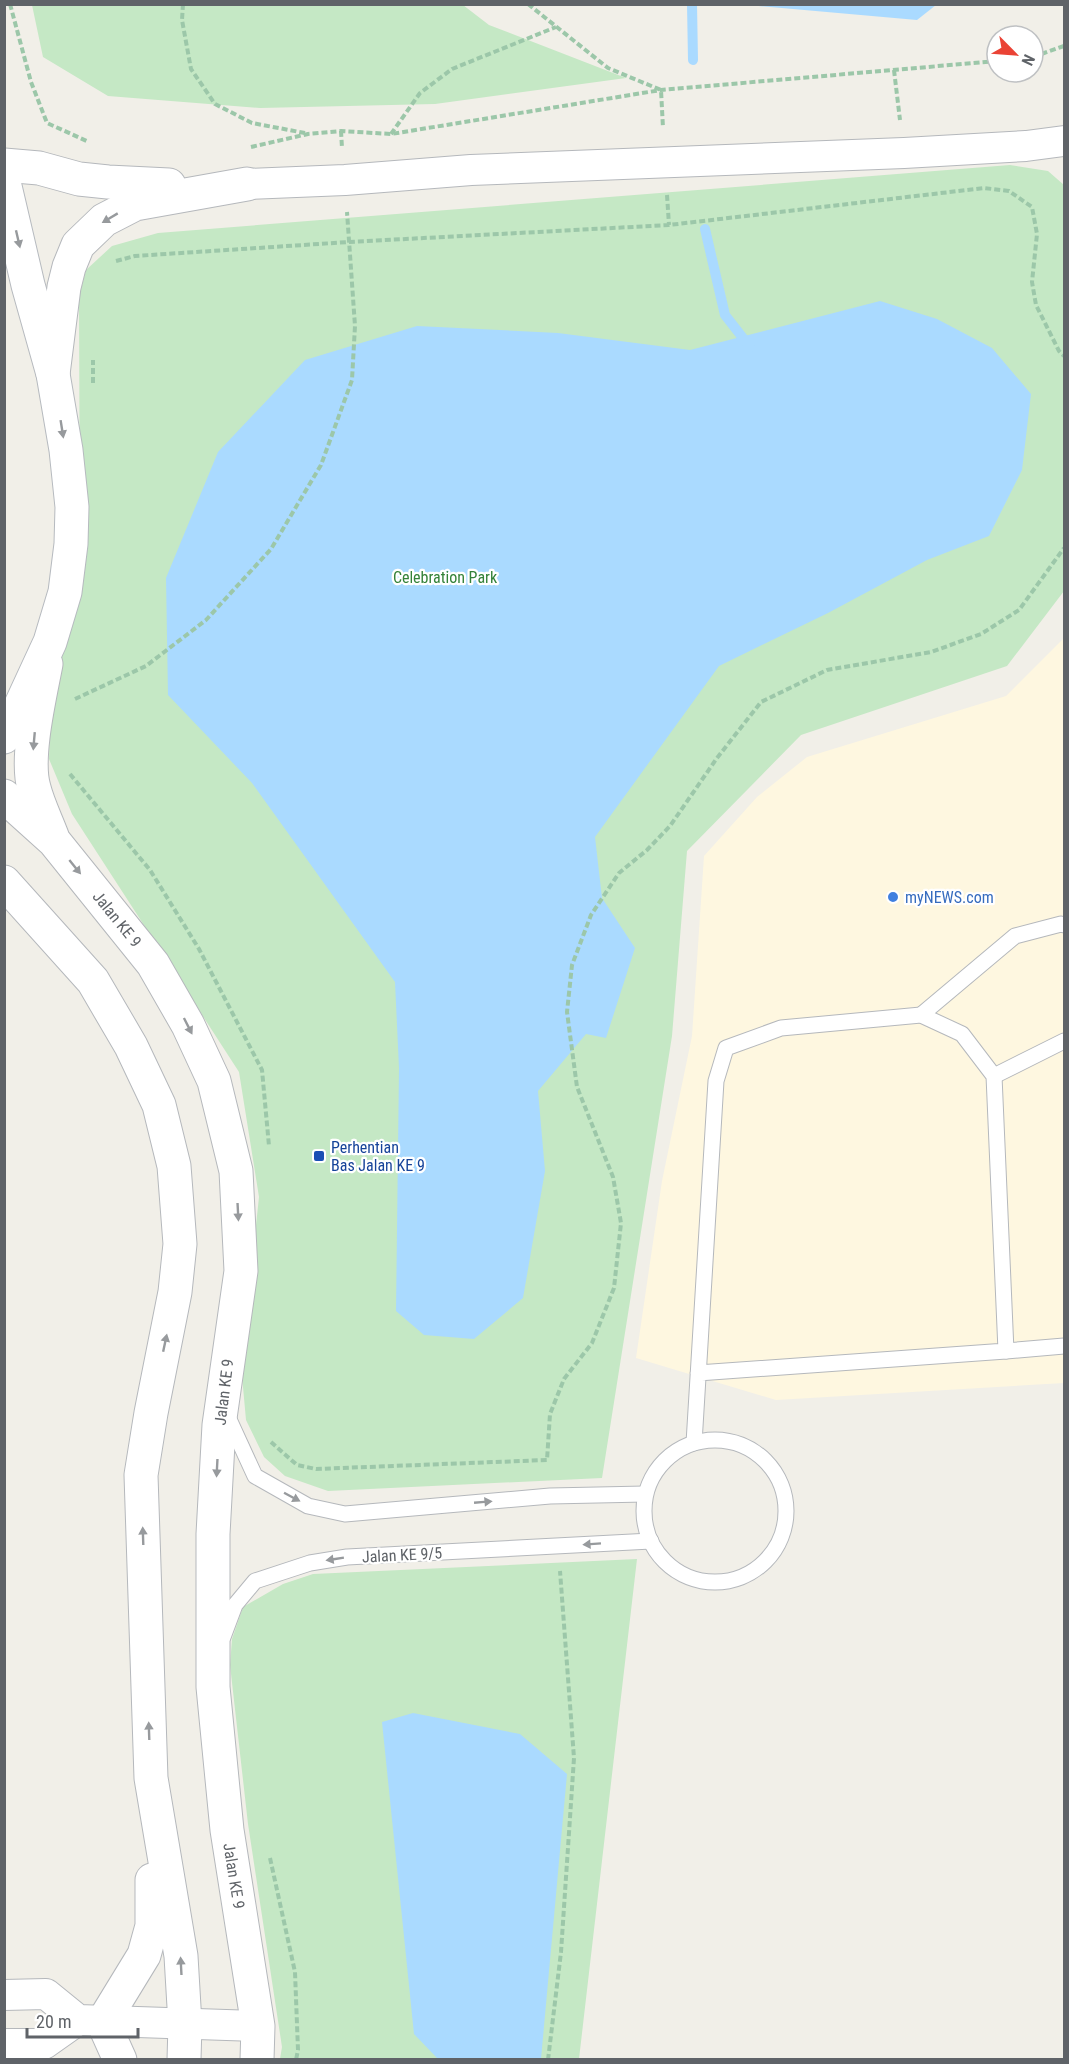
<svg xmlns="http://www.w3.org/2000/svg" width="1069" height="2064" viewBox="0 0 1069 2064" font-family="'Roboto Condensed',sans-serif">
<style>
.commercial{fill:#fef7e0}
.green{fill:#c5e8c5}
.water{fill:#aadaff}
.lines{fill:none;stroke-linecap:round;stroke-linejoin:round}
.stream{stroke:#aadaff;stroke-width:10}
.service-casing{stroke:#b5b8bc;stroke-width:17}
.minor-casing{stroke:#b5b8bc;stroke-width:32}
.tertiary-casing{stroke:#b5b8bc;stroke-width:35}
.secondary-casing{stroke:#b6babf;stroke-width:35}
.path{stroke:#9cc7a9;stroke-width:4;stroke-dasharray:6 3;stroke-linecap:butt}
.service{stroke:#fff;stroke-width:15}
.minor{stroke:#fff;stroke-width:30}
.tertiary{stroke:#fff;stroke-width:33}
.secondary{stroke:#fff;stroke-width:33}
.oneway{fill:#979a9d}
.shop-dot{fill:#3f7fe0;stroke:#fff;stroke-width:2}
.transit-dot{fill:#1a4fb4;stroke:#fff;stroke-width:2}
.labels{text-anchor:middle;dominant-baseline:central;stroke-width:4.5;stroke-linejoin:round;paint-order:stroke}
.park-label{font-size:16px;fill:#348238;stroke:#fff}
.shop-label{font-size:16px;fill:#366cbe;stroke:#fff;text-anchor:start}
.street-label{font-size:16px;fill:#5f6368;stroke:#fff}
.transit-label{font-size:16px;fill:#164399;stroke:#fff;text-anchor:start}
</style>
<rect width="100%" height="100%" fill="#f1efe8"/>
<polygon class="commercial" points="1064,638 1064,1383 776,1400 636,1358 662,1181 692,1036 704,856 757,797 807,757 1006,696"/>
<g class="green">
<polygon points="32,5 463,5 489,25 626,78 435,104 260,108 108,96 43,57"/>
<polygon points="1010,165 1048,171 1064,185 1064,591 1007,666 801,735 687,851 672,1036 602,1478 328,1491 285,1476 264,1457 246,1420 241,1365 259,1197 239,1072 72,814 49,759 51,686 80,568 79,297 86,270 112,246 158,233"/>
<polygon points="637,1559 579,2059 280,2059 282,2047 248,1824 230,1665 232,1639 243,1607 283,1584 313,1574"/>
</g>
<g class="water">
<polygon points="747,5 936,5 917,20"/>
<polygon points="880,301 937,319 992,348 1031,394 1022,470 989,536 927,560 828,613 719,666 595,837 602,898 635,948 606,1038 586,1034 538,1091 545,1171 523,1298 474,1339 424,1335 396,1311 399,1068 395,982 252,783 168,695 166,578 218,452 305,360 417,326 558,333 690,350"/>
<polygon points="413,1713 520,1734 567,1774 541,2059 438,2059 414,2034 382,1722"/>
</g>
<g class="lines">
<g class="stream">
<polyline points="692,4 693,60"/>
<polyline points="705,229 725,315 750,347"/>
</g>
<g class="service-casing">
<g id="service">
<polyline points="921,1015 1015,936 1061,924 1064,925"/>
<polyline points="994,1076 1064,1041"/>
<polyline points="1006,1351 1064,1346"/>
<polyline points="227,1415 255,1476 308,1506 345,1514 550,1496 645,1494"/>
<circle cx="715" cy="1511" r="71"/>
<polyline points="694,1443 716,1081 726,1048 781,1028 921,1015 962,1034 994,1076 1006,1351 698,1373"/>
<polyline points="223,1637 235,1605 255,1581 310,1563 347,1557 651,1541"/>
</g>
</g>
<g class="minor-casing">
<g id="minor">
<polyline points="247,184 345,180 471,170 904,153 1026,146 1064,141"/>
<polyline points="4,1995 46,1994 78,2020 258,2026"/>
<polyline points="4,2044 44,2044 78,2020"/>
</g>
</g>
<g class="tertiary-casing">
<g id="tertiary">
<polyline points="4,165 39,168 79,179 108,182 169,185"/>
<polyline points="53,374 64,287 69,267 78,245 104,220 135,204 247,184"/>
<path d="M 46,664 C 40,696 25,758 34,788 C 38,804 46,820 52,836"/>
<polyline points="4,796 54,841 153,964 188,1025 214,1081 236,1171 241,1271 219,1425 213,1534 213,1687 227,1830 258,2026 257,2060"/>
<polyline points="4,882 93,981 131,1046 159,1105 174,1166 180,1244 175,1292 151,1413 141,1475 151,1778 181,1956 185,2024 184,2060"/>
<polyline points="120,2060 103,2022 144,1955 152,1926 152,1880"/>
</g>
</g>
<g class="secondary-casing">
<polyline id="secondary" points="4,182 28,285 53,374 66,450 72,507 71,544 65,592 50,642 13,722 4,737"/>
</g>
<g class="path">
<polyline points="10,4 31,82 47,123 89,142"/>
<polyline points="183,4 182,20 191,69 215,104 252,123 305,133"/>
<polyline points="528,4 608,68 661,90 663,128"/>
<polyline points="1033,57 1064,46"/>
<polyline points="894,70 900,120"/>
<polyline points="341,131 342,148"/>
<polyline points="391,134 420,93 452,69 556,27"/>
<polyline points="251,147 308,134 341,131 391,134 661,90 997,61"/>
<polyline points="667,195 669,225"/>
<polyline points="116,261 135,256 349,242 669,225 984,188 1009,191 1032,207 1037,234 1032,282 1036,305 1059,351 1064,356"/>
<polyline points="93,383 93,360"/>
<polyline points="75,699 146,666 206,620 271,549 321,465 352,380 355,326 347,212"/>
<polyline points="70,774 150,870 199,949 262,1070 269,1146"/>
<polyline points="271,1442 297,1465 316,1469 547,1460 550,1414 564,1379 592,1343 614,1288 621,1223 613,1177 577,1087 567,1012 572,965 591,915 619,873 647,850 670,826 717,758 761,702 827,670 931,652 981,634 1019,610 1064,548"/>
<polyline points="270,1858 295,1972 298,2050 296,2060"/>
<polyline points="548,2060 561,1952 574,1758 560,1571"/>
</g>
<use href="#service" class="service"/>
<use href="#minor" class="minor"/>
<use href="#tertiary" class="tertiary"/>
<use href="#secondary" class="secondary"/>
</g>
<defs><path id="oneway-solid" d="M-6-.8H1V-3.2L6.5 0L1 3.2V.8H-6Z" transform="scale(1.5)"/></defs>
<g class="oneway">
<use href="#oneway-solid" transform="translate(110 218) rotate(149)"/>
<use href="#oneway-solid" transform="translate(18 239) rotate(77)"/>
<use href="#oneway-solid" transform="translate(62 429) rotate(81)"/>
<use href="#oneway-solid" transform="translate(34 741) rotate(95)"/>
<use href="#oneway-solid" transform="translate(75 867) rotate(51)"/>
<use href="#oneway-solid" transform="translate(188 1026) rotate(63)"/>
<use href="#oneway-solid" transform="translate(238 1212) rotate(87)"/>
<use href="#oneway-solid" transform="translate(165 1343) rotate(-78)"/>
<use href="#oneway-solid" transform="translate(217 1468) rotate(93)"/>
<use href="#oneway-solid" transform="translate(292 1497) rotate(28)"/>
<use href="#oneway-solid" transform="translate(483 1502) rotate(-5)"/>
<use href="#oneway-solid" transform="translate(143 1536) rotate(-92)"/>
<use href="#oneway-solid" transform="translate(592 1544) rotate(176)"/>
<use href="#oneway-solid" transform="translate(335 1559) rotate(171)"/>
<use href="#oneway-solid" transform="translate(149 1731) rotate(-92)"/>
<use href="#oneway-solid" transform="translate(181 1966) rotate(-93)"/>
</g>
<circle class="shop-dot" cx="893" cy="897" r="6"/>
<rect class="transit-dot" x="313" y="1150" width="12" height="12" rx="3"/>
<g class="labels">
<g class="park-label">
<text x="445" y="577">Celebration Park</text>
</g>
<g class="shop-label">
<text x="905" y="897">myNEWS.com</text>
</g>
<g class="street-label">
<text transform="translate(117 919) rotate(51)">Jalan KE 9</text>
<text transform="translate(224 1392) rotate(-83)">Jalan KE 9</text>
<text transform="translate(402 1555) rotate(-3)">Jalan KE 9/5</text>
<text transform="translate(234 1876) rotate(81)">Jalan KE 9</text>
</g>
<g class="transit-label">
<text x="331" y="1147">Perhentian<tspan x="331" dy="18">Bas Jalan KE 9</tspan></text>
</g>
</g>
<rect width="1069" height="2064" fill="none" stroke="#5f6368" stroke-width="12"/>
<g transform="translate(1015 54) rotate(115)"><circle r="28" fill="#ffffff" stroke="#bfc1c3" stroke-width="1.5"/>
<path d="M0-4.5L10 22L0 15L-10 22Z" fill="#ea4335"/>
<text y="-9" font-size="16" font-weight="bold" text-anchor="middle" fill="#5f6368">N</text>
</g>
<path d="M27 2028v9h111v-9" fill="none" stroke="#5f6368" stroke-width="3"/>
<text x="36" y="2028" font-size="18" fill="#5f6368" stroke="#ffffff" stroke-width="4.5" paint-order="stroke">20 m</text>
</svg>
